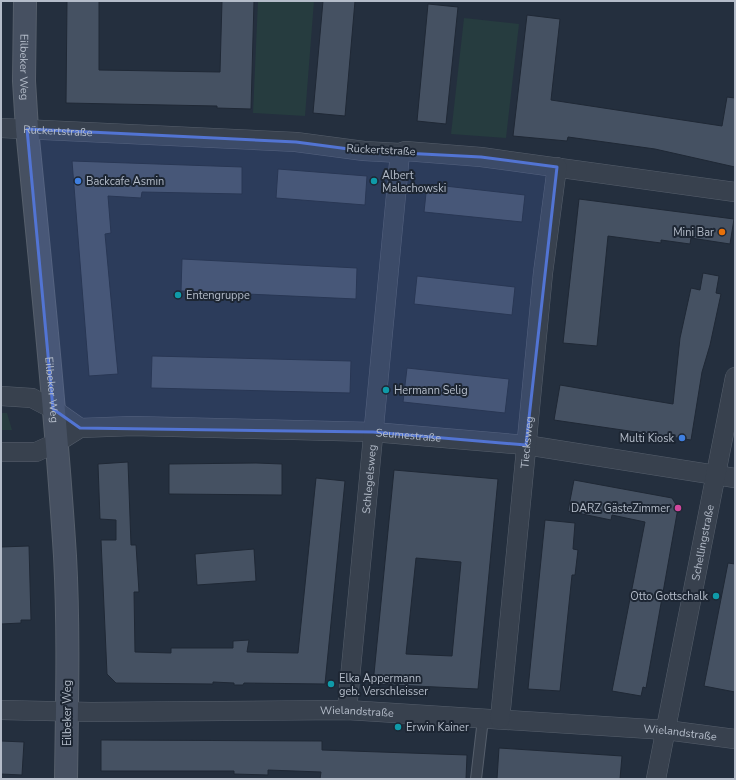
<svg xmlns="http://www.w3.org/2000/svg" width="736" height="780" viewBox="0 0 736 780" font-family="'Nunito Sans',sans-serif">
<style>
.green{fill:#263c3f}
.building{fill:#455162;stroke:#1f2835;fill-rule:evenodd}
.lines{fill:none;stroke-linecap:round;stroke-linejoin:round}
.lane-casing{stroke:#565f6c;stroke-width:12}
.street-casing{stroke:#565f6c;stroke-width:20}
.secondary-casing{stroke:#565f6c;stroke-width:24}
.lane{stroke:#38414e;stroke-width:10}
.street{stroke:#38414e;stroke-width:19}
.secondary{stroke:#465061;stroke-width:22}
.marked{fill:#5274d3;fill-opacity:0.2;stroke:#5274d3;stroke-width:3;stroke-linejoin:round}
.shop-dot{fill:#3f7fe0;stroke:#1d2633;stroke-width:1.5}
.culture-dot{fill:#0f9aa8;stroke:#1d2633;stroke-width:1.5}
.food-dot{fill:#e8710a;stroke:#1d2633;stroke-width:1.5}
.hotel-dot{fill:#d1479c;stroke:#1d2633;stroke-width:1.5}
.labels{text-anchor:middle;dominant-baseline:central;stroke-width:4;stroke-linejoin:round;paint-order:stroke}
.street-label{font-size:11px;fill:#b4bcc9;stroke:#1d2633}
.poi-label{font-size:11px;fill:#b4bcc9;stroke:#1d2633;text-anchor:start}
</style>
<rect width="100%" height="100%" fill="#242f3e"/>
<g class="green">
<polygon points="258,1 314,1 305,116 253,113"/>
<polygon points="464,18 519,24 506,138 451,134"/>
<polygon points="1,413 7,413 12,430 1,430"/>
</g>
<g class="building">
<polygon points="67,1 99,1 99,70 220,72 222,1 254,1 251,109 217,108 217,106 66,103"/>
<polygon points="323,1 355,1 345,116 313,113"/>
<polygon points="428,4 458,7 446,124 417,121"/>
<polygon points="527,15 560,19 551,100 722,126 727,97 735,98 735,167 655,149 612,143 568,137 567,141 513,136"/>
<polygon points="72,161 242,167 242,194 142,192 141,198 108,196 111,233 105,234 118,374 89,376"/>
<polygon points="278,169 367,176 365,205 276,198"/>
<polygon points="427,184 525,195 522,222 424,212"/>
<polygon points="579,199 734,219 730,244 691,238 690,244 661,240 661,243 608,236 597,346 563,343"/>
<polygon points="182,259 357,268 356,299 181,291"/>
<polygon points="703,273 719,276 716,293 721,294 710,345 702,372 691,440 554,420 560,385 673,404 680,338 691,288 700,290"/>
<polygon points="417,276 515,287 512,315 414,304"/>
<polygon points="152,356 351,361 350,393 151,388"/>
<polygon points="407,368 509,379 505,413 403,402"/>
<polygon points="128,462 131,545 136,545 139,592 134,592 135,652 171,653 171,648 233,648 233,641 249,640 247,652 298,653 316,478 345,481 325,684 244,683 243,685 234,685 234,683 213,682 213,684 116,683 107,674 101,540 116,540 116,520 100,519 98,464"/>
<polygon points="256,463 282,464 282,495 169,494 169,464"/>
<path d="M 394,470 L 498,479 L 478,689 L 373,684 ZM 416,558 L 461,562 L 452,656 L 406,654 Z"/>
<polygon points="574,480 672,498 678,508 646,688 643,687 641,696 612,691 645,522 612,515 611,520 568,511"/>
<polygon points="545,520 575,523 573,549 578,550 575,575 572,575 560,691 528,689"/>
<polygon points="29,546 31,620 21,620 21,623 1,624 1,547"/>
<polygon points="254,549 256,581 197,585 195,554"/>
<polygon points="728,563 735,564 735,692 704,686"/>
<polygon points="101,740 322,741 322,750 467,755 466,779 320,779 321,772 268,770 268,775 234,774 234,771 101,771"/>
<polygon points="1,741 24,742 22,775 1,774"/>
<polygon points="499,748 622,756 620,779 497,779"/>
</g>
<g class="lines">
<g class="lane-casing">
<polyline id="lane" points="476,779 483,719"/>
</g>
<g class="street-casing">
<g id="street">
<path id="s1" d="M 1,128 L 296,142 L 364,151 L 400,153 L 405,151 L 481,157 L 735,192"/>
<polyline points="1,396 32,398 53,409 80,428"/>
<path id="s2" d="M 1,452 L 36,452 L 56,443 L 80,428 L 133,426 L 373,432 L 526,445 L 735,478"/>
<path id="s3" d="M 1,710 L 91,712 L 347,710 L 666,730 L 735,739"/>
<path id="s4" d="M 347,710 L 400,153"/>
<path id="s5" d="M 500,719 L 543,273 L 557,167"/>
<path id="s6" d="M 656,779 L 735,377"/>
</g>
</g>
<g class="secondary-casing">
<g id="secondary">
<path id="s7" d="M 25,1 L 24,81 L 27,129 C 41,271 56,414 65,556 C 69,630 67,705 66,779"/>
</g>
</g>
<use href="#lane" class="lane"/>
<use href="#street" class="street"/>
<use href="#secondary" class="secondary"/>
</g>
<path class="marked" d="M 27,129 L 296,142 L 364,151 L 481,157 L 557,167 L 526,445 L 373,432 L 80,428 L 53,409 Z"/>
<g class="shop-dot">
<circle cx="78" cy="181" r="4"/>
<circle cx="682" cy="438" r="4"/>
</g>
<g class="culture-dot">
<circle cx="374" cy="181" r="4"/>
<circle cx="178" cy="295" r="4"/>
<circle cx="386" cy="390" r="4"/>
<circle cx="716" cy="596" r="4"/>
<circle cx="331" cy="684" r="4"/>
<circle cx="398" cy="727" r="4"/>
</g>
<circle class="food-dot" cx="722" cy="232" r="4"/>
<circle class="hotel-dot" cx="678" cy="508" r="4"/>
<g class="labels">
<g class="street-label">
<text stroke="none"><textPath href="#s7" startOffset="66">Eilbeker Weg</textPath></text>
<text stroke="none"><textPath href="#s1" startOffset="57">Rückertstraße</textPath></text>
<text transform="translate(381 150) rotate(3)">Rückertstraße</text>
<text stroke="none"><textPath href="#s7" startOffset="390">Eilbeker Weg</textPath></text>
<text stroke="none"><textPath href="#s2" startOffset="414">Seumestraße</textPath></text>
<text stroke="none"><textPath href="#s5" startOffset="278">Tiecksweg</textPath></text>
<text stroke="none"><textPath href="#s4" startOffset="232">Schlegelsweg</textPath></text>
<text stroke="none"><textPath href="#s6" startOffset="241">Schellingstraße</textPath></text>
<text stroke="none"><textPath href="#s3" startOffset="356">Wielandstraße</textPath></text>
<text transform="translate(67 713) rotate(-90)">Eilbeker Weg</text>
<text stroke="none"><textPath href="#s3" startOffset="680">Wielandstraße</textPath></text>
</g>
<g class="poi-label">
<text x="382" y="175">Albert<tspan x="382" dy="13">Malachowski</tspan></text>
<text x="86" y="181">Backcafe Asmin</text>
<text x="714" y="232" text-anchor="end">Mini Bar</text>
<text x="186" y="295">Entengruppe</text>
<text x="394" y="390">Hermann Selig</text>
<text x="674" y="438" text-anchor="end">Multi Kiosk</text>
<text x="670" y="508" text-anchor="end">DARZ GästeZimmer</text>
<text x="708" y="596" text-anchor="end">Otto Gottschalk</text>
<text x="339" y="678">Elka Appermann<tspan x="339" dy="13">geb. Verschleisser</tspan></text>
<text x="406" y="727">Erwin Kainer</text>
</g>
</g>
<rect width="736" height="780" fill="none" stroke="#b4bcc9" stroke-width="4"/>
</svg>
